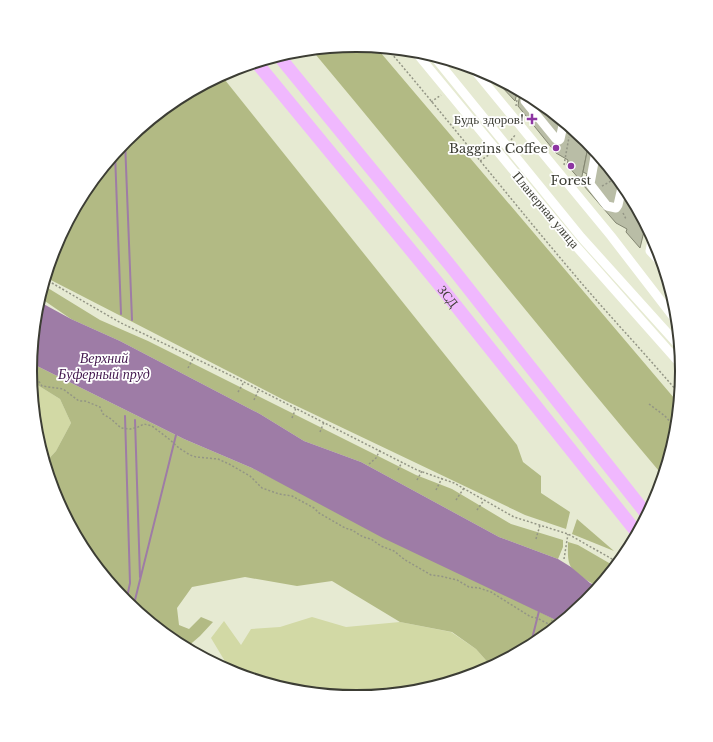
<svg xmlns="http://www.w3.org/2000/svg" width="713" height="742" viewBox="0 0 713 742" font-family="'Libre Baskerville',serif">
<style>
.green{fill:#d2d9a5}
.forest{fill:#b2ba84}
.water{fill:#9e7ca6}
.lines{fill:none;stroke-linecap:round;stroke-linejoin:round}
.stream{stroke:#9e7ca6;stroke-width:2}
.building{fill:#b9bda6;stroke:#838671}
.path{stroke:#939585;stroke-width:1.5;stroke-dasharray:2 2;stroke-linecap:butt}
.minor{stroke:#fff;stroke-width:9}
.highway{stroke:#f0b8fe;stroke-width:13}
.poi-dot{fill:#8d35a2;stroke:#fff;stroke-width:1.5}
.labels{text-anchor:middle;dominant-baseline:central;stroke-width:3.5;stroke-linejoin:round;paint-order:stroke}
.poi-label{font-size:13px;fill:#3c3d34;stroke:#fff;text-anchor:end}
.street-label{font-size:13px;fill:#3c3d34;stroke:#fff}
.water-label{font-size:14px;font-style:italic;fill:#43184e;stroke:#fff}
.rim{fill:none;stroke:#3c3d34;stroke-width:2}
</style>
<rect width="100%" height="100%" fill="#e6ead2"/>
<g class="green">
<polygon points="31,381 60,399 71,423 56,451 45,463 36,434"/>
<polygon points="312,617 346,627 400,622 451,632 476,649 492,667 481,673 420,691 356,697 293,691 231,673 220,667 229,668 211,638 224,621 241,645 251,629 280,627"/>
</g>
<g class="forest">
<path d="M 357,45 L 375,46 L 680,405 L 677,435 L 664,477 C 545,336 430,191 311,49 Z"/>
<polygon points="221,75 517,445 523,462 541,476 541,493 570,512 566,529 525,515 282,399 45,277 55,246 85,189 126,140 175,99"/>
<polygon points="43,285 100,320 148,341 416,475 452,489 511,524 563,540 563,547 558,559 499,537 361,462 304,441 260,414 120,341 71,319 39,297"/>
<polygon points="31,363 184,439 252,468 562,623 538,643 492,667 476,649 452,632 400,622 332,581 297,586 245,577 192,587 177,608 179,625 189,629 201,617 213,622 200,636 186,648 175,642 125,602 85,552 55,496 45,463 56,451 71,423 60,399 31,381"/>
<polygon points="577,519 614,551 572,534"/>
<path d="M 568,542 L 578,545 L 616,567 L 599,587 C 592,584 576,574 571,567 C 567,561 568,550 568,542 Z"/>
</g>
<polygon class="water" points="38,301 71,319 120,341 260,414 304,441 361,462 499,537 558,559 571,567 590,583 599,587 587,602 562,623 383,538 252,468 184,439 31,363 36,307"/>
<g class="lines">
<g class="stream">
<polyline points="125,141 132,320"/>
<polyline points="115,153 121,314"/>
<polyline points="125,416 130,583 126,602"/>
<polyline points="135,420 140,577"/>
<polyline points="133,608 176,435"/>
<polyline points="530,647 539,611"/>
</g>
</g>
<g class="building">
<polygon points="502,80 518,89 515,101 501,86"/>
<polygon points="518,89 538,100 589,142 581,181 567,165 568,160 556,153 518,106 520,93 517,92"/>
<polygon points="589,142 628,190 646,223 640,248 626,232 627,229 616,223 584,186 587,174 583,172"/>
</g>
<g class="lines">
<g class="path">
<path d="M 386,47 C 450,122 510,199 573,273 C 608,315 646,354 681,396"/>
<polyline points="431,102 441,95"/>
<polyline points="516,106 517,100"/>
<polyline points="542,111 546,106"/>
<polyline points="511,140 516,134"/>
<polyline points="480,161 490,154"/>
<polyline points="564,165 569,137"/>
<polyline points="611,169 613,180 615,182"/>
<polyline points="602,186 613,180"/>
<polyline points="623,213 626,219"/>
<polyline points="45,279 121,323 236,378 417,470 454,483 514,517 568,534 619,563"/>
<polyline points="30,368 42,386 63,389 79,401 85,401 100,407 103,414 111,419 121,428 130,429 138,427 144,424 152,426 169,439 179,448 190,455 196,457 218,459 229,464 250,476 262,488 279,494 292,496 314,508 319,513 345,528 352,530 363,537 371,539 381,546 394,551 405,560 431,575 440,576 457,580 469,587 479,588 491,592 531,617 537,618 556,628"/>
<polyline points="188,368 194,357"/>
<polyline points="238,392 244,382"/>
<polyline points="254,400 259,389"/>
<polyline points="649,404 665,416 677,430"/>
<polyline points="292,418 296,408"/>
<polyline points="320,432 324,422"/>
<polyline points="369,464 376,458 380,450"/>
<polyline points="398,470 402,462"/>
<polyline points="417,480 422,471"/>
<polyline points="436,490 442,478"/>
<polyline points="456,500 464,488"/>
<polyline points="477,510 484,500"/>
<polyline points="536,539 540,525"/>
<polyline points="564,559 568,534"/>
<polyline points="549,633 552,620"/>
</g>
<g class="minor">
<polyline points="414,50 574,244 683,367"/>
<polyline points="432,54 581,237 681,348"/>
<polyline points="471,66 611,236 678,323"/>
<polyline points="526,93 525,101 556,139 559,140 560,139 564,121"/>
<polyline points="596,151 590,184 607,206 616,208 618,205 623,183"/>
<polyline points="653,236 650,251 665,267"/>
</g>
<g class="highway">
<polyline points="278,55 453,269 648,516"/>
<path id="s1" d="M 256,62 L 437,282 L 638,534"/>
</g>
</g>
<g class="poi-dot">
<path d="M530 113h4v4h4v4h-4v4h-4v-4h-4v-4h4z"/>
<circle cx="556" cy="148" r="4"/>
<circle cx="571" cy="166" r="4"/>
</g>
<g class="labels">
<g class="poi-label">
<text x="524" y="119">Будь здоров!</text>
<text x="548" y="148">Baggins Coffee</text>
<text x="571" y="180" text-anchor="middle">Forest</text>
</g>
<g class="street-label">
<text transform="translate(546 210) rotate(50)">Планерная улица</text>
<text stroke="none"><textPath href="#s1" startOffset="303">ЗСД</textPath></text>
</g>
<g class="water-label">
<text x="104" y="358">Верхний<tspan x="104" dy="16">Буферный пруд</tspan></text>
</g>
</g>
<path d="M0 0H713V742H0ZM37 371a319 319 0 1 1 638 0a319 319 0 1 1-638 0Z" fill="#fff" fill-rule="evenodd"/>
<path class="rim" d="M37 371a319 319 0 1 1 638 0a319 319 0 1 1-638 0Z"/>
</svg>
